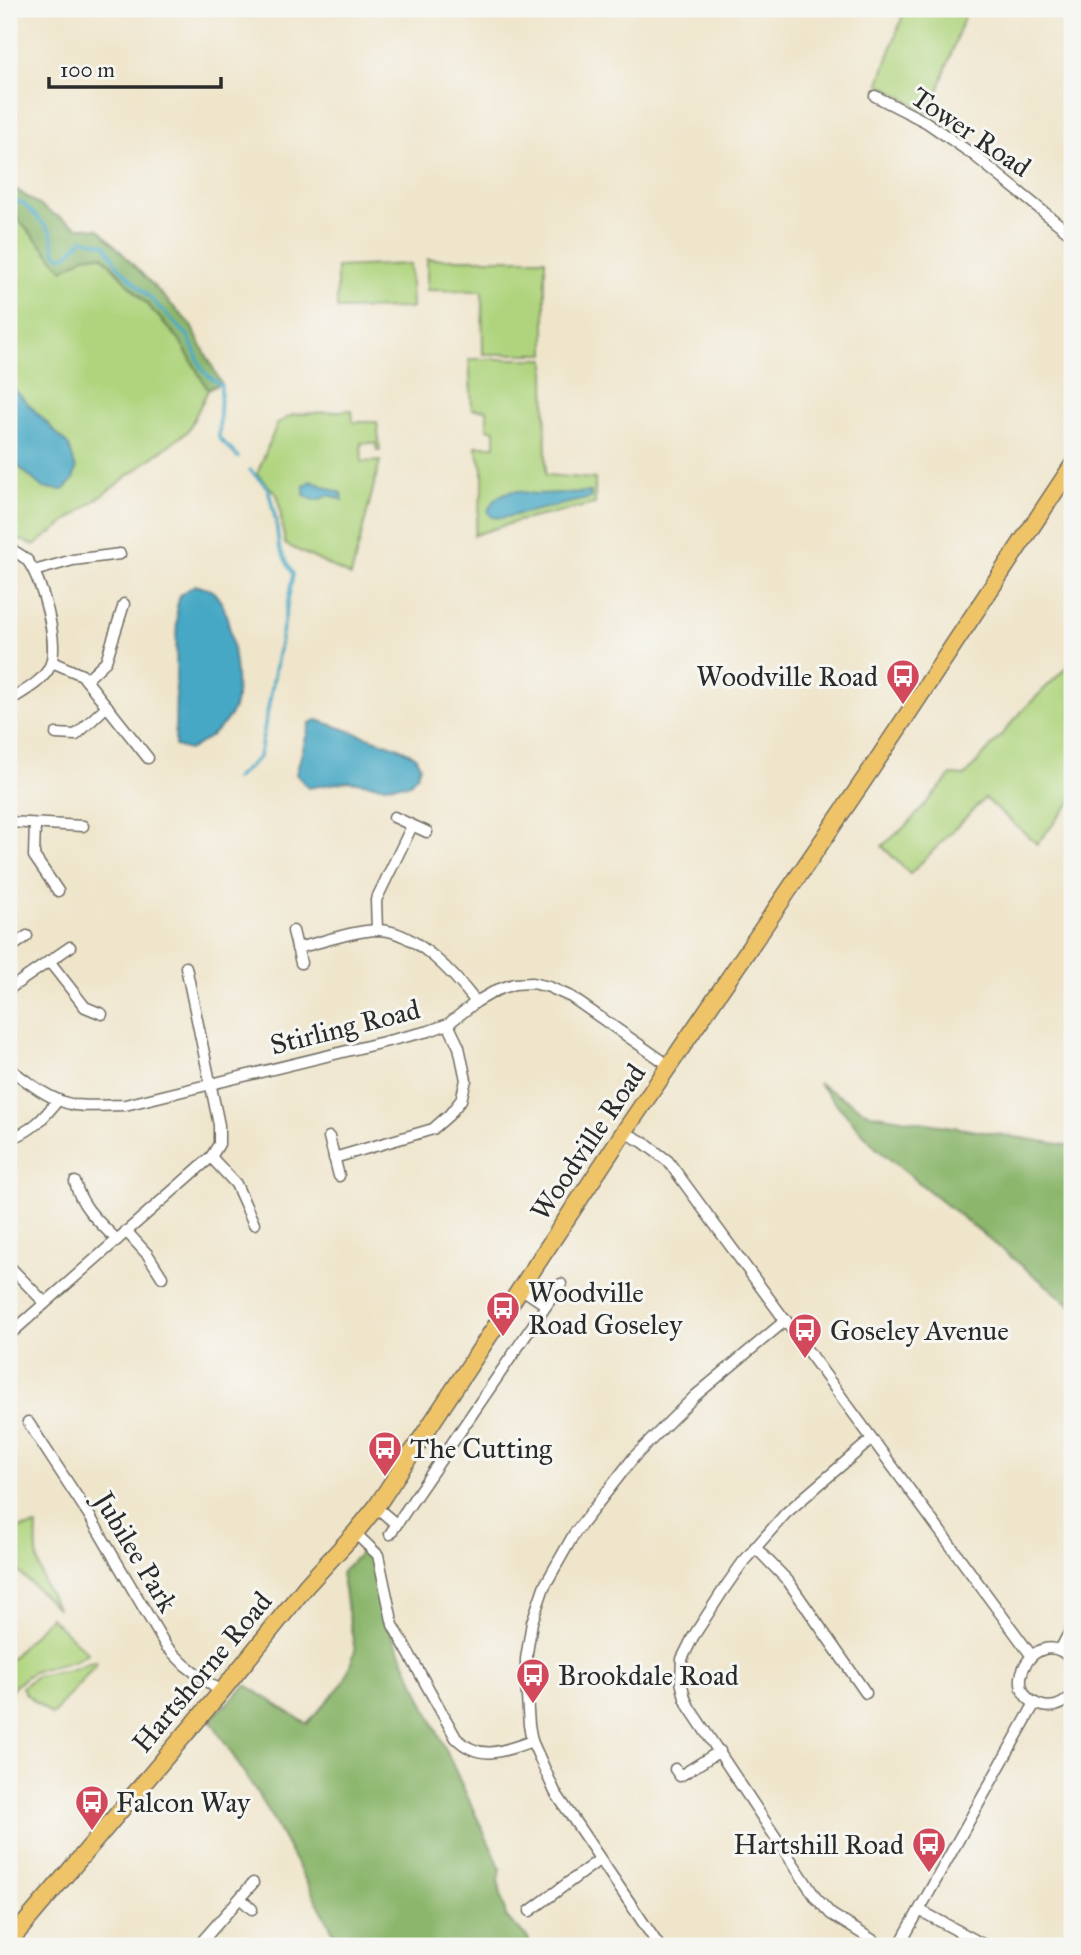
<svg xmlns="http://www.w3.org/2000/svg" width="1081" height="1955" viewBox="0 0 1081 1955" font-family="'IM FELL Great Primer',serif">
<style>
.green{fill:#afd47d;stroke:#6d8054;stroke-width:2}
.forest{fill:#8bb66c;stroke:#5b704c;stroke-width:2}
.water{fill:#46a8c5;stroke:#386a78;stroke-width:2}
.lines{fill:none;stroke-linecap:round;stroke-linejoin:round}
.stream{stroke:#46a8c5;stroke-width:3.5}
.minor-casing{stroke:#706c63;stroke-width:13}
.primary-casing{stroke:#706c63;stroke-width:19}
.minor{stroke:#fff;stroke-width:10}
.primary{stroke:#efc469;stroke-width:16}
.labels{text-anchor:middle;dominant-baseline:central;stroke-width:6;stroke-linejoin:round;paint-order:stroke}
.street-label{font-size:28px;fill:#2b2b2b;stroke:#f6f6f2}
.poi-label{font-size:28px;fill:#2b2b2b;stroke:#f6f6f2;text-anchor:start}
</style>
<rect width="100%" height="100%" fill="#f6f6f2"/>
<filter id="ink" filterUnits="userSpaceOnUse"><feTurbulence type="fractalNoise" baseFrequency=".0143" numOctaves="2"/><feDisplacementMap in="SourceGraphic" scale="14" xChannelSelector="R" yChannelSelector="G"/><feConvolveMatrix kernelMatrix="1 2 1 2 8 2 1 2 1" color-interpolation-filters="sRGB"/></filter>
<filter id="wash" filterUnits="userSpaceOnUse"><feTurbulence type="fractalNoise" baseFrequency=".00686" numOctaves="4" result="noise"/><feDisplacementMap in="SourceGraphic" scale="28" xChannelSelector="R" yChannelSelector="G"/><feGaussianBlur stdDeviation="1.57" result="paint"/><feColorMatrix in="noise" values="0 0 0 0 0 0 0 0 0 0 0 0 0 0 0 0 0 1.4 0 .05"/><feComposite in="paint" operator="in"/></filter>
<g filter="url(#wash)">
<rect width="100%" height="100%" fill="#efe5cb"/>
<g class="green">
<polygon points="905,9 967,9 930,114 879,83"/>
<polygon points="9,217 16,217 63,269 88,255 102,256 179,339 208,390 188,431 35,545 9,536 9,494 15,473 9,467"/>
<polygon points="427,259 545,259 545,354 483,354 482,291 427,290"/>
<polygon points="410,264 412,308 337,309 337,267"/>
<polygon points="469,359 545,359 546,475 595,479 595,504 518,521 474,535 483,487 483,468 475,446 495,446 495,430 487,429 487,410 472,409"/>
<polygon points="352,410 353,422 377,422 380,451 377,451 376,443 361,443 362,462 380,461 351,576 285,544 278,496 257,474 277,424 292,415"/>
<polygon points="1072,662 1072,801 1037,844 985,798 910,874 882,846 908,824 951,775 965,776 1025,708"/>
<path d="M 37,1526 C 35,1561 39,1579 58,1609 L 9,1563 L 9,1529 Z"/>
<path d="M 50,1617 L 88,1653 C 68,1666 61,1663 41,1669 C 27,1673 19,1683 9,1692 L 9,1661 Z"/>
<polygon points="95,1661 97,1663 52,1715 26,1694 22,1687 36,1676 70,1670"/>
</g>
<g class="forest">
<polygon points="9,185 53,214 78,227 99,229 190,324 221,383 208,390 179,339 103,256 88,255 63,270 16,217 9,217"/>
<polygon points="818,1083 870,1114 1072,1146 1072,1306 876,1148"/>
<polygon points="365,1548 373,1556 378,1591 388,1626 501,1869 498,1880 506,1917 528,1938 530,1946 341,1946 265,1805 210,1720 246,1685 307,1724 344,1682 355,1651 341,1573"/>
</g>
<g class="water">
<polygon points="9,384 69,446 76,469 73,480 63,490 43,488 9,458"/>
<path d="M 311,481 L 341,493 L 343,500 L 329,495 C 319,501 313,502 304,495 L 304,486 Z"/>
<path d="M 516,491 L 535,494 L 591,492 L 591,498 L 502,518 L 492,517 L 488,512 C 492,498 503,492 516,491 Z"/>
<path d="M 195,585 L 212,590 C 216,595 222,602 224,608 C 231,628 242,692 233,710 C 224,728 206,740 189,750 L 175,746 L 177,607 L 180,595 Z"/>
<polygon points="317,720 397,747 415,756 420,766 417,775 409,784 383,786 349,781 308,788 296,774 310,723"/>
</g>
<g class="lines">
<g class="stream">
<polyline points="9,200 23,203 51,232 55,252 61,257 67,255 83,239 106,245 117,265 188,336 203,371 221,386 219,438 238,457"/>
<polyline points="235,779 259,757 293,574 279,547 276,521 268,488 250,470"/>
</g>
</g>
</g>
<g filter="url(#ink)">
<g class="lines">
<g class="minor-casing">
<g id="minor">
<polyline points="875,96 926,122 975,156 1072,235"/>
<path d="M 9,548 C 15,552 22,555 27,560 C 42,579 60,644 50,666 C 43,682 22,692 9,701"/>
<polyline points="34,571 73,560 120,554"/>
<polyline points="52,662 82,675 148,758"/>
<polyline points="86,680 106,661 124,604"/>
<polyline points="56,734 76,735 107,706"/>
<polyline points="394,817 427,832"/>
<polyline points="9,822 83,826"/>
<polyline points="35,824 34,856 58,891"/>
<polyline points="377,930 376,900 412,826"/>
<polyline points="293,931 301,963"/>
<path d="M 297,948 C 323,942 351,931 377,930 C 414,929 456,976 476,1002"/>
<polyline points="9,949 27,936"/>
<polyline points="49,961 85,1007 102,1014"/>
<polyline points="9,989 70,947"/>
<path d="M 9,1068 C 27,1082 51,1101 75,1105 C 91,1107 109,1105 125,1105 L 429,1031 L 448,1024 L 476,1002 L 497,990 L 514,984 L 532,983 L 549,987 L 571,997 L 670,1066"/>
<polyline points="624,1132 643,1142 668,1161 1031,1655"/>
<polyline points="329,1137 339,1176"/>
<path d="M 9,1139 C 31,1132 44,1118 58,1100"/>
<polyline points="211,1157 236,1184 254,1224"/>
<polyline points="334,1158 433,1129 449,1115 461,1100 466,1080 459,1047 448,1024"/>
<path d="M 75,1182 C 81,1207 99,1222 117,1240"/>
<polyline points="126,1231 148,1255 162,1277"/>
<polyline points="9,1266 45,1303"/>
<polyline points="522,1289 546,1305"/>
<polyline points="9,1335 211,1157 219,1144 219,1125 186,967"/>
<polyline points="28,1422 89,1515 166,1646 185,1665 221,1692"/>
<polyline points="872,1439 786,1513 743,1562 724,1589 693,1637 682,1659 681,1681 685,1698 689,1707 816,1898 831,1914 882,1946"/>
<polyline points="376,1507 396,1524"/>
<path d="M 355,1533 L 378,1555 L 393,1625 L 456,1738 C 480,1762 504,1751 532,1741"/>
<polyline points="390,1534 561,1284"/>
<polyline points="755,1547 788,1581 866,1693"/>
<polyline points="1060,1650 1072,1627"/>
<path d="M 1072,1660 C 1037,1620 994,1694 1043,1706 C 1055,1709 1064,1704 1072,1695"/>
<polyline points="675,1769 680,1776 720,1751"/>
<polyline points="241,1899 252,1909"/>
<polyline points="530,1911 599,1860"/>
<polyline points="921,1911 986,1946"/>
<polyline points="198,1946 253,1883"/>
<polyline points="659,1946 555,1792 532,1741 529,1725 526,1683 526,1659 532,1622 544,1587 574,1534 634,1457 695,1396 786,1320"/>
<polyline points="899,1946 1035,1703"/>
</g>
</g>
<g class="primary-casing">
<polyline id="primary" points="9,1942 221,1692 307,1585 355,1533 376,1507 624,1132 870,771 1072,466"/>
</g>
<use href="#minor" class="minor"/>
<use href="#primary" class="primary"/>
</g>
</g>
<defs>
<g id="bus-pin" transform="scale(1.75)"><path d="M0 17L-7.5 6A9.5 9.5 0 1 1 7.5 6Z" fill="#d1495b" stroke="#f6f6f2"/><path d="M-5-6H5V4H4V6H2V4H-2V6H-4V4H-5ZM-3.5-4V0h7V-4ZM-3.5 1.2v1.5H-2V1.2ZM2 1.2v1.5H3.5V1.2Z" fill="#fff"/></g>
</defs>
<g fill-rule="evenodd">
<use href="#bus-pin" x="903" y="676"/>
<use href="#bus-pin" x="503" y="1308"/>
<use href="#bus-pin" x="805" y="1330"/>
<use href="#bus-pin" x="385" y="1448"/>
<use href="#bus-pin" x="533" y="1675"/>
<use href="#bus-pin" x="92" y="1802"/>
<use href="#bus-pin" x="929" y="1844"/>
</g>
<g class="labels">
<g class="street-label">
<text transform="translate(971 132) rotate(34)">Tower Road</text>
<text transform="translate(345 1027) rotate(-14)">Stirling Road</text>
<text transform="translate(588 1142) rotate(-56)">Woodville Road</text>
<text transform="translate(136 1552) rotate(59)">Jubilee Park</text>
<text transform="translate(202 1672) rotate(-50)">Hartshorne Road</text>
</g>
<g class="poi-label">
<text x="878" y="676" text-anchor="end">Woodville Road</text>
<text x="528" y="1292">Woodville<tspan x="528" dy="32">Road Goseley</tspan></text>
<text x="830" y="1330">Goseley Avenue</text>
<text x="410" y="1448">The Cutting</text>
<text x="558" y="1675">Brookdale Road</text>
<text x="116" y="1802">Falcon Way</text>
<text x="904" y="1844" text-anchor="end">Hartshill Road</text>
</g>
</g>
<rect width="1081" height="1955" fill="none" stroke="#f6f6f2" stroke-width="35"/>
<path d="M49 77v10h172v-10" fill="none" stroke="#2b2b2b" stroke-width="3.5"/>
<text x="60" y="77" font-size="21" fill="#2b2b2b" stroke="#f6f6f2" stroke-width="5" paint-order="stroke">100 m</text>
</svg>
